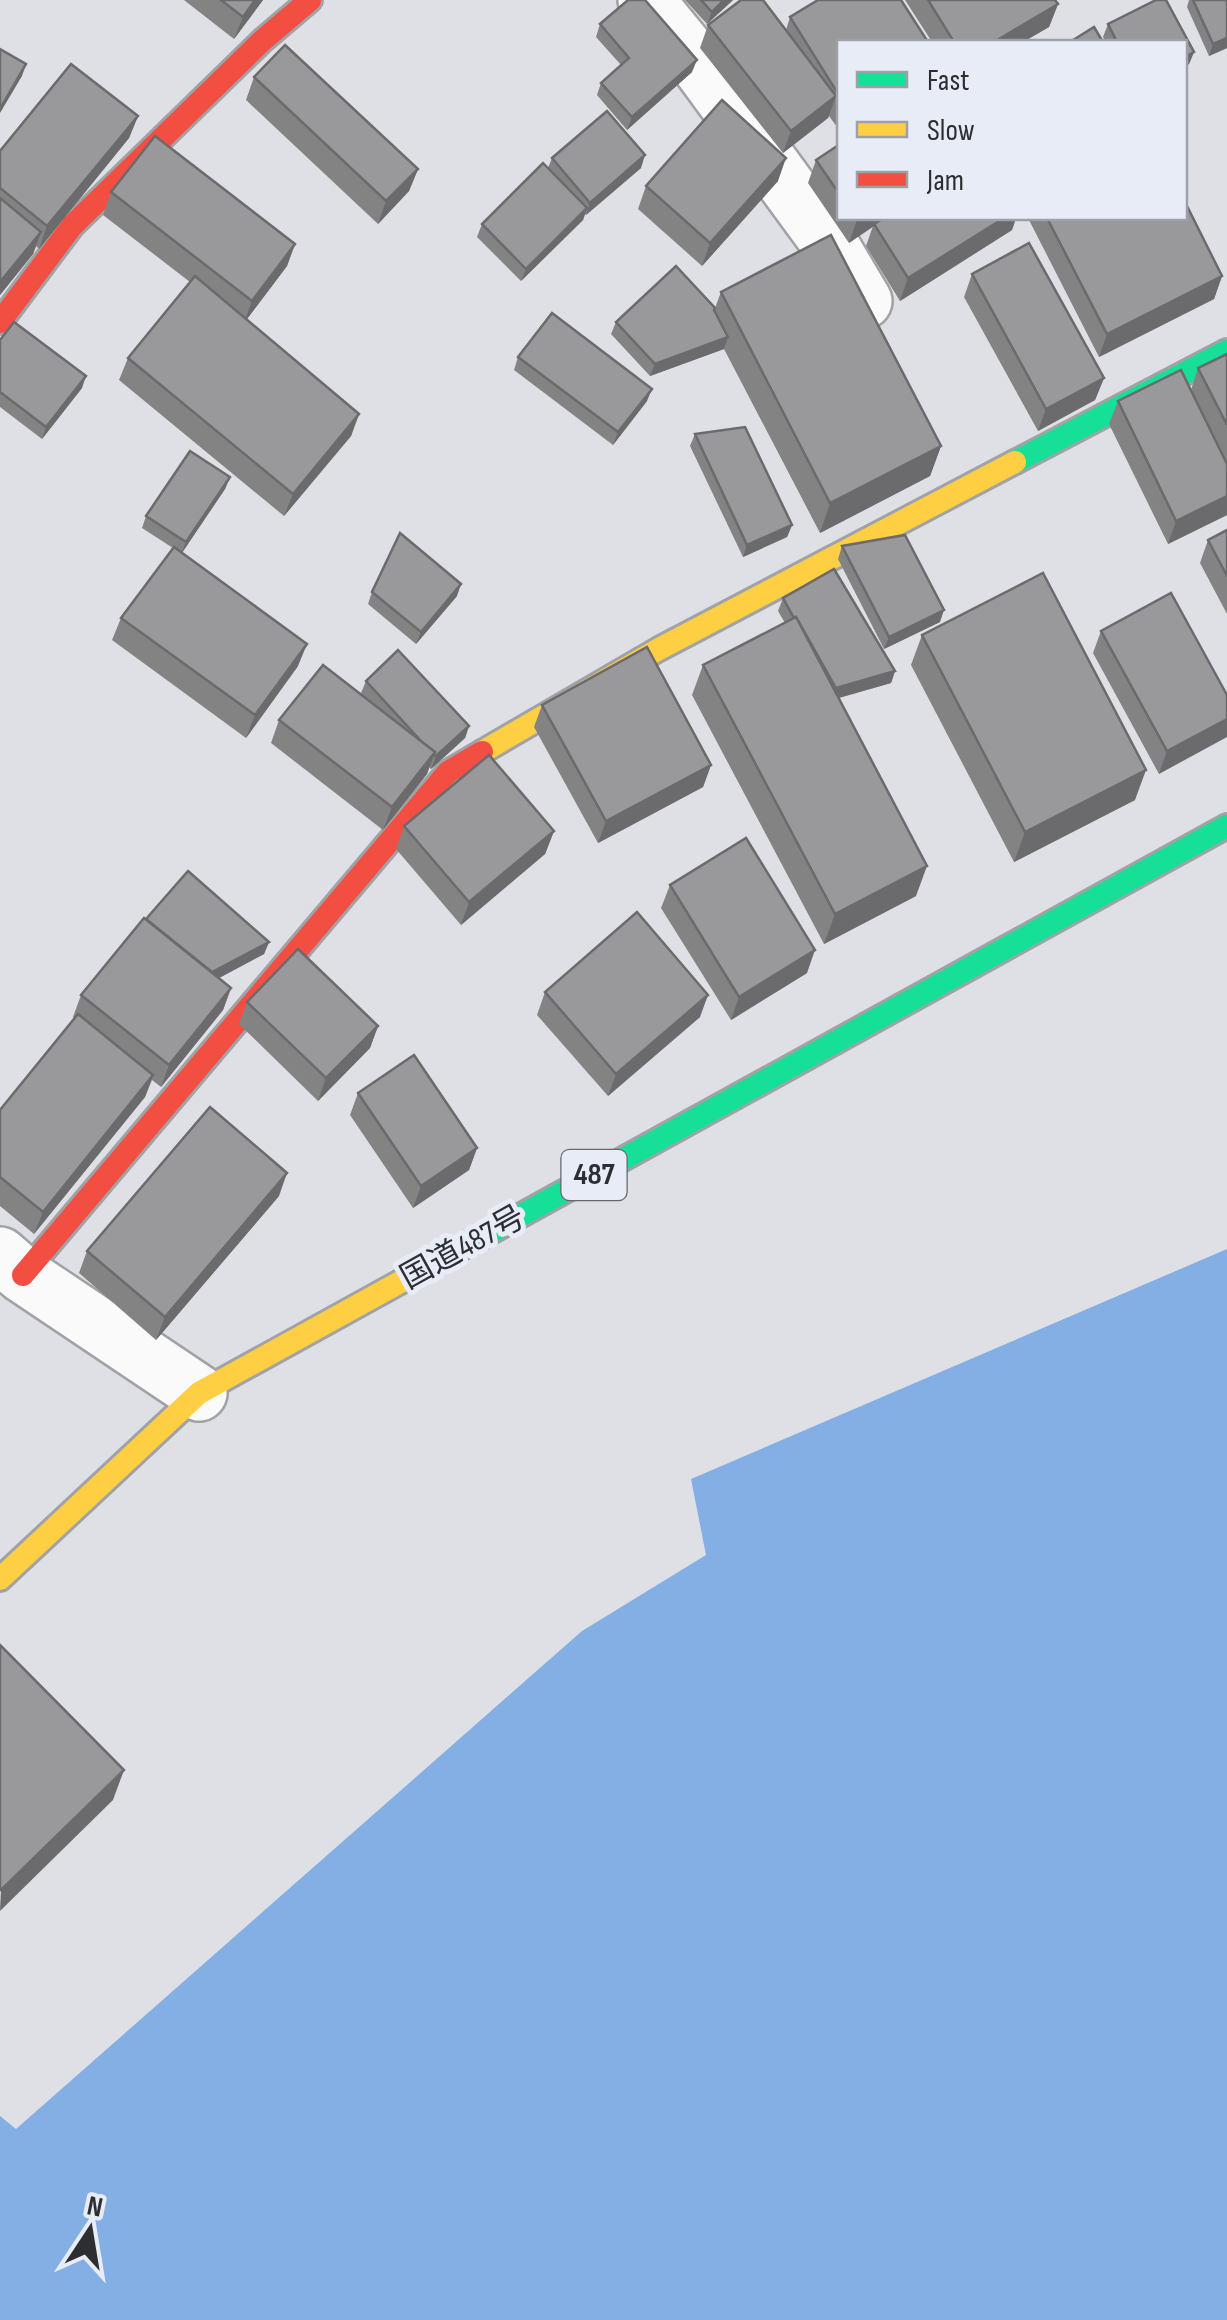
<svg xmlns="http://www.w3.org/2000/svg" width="1227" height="2320" viewBox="0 0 1227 2320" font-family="'Sofia Sans Condensed','Noto Sans JP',sans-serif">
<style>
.water{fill:#84afe4}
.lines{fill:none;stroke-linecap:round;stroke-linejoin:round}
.street-casing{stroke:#a0a2a6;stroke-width:60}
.fast-casing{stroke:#a0a2a6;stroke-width:28}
.slow-casing{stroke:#a0a2a6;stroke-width:28}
.jam-casing{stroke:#a0a2a6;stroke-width:28}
.street{stroke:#fafafb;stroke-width:55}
.fast{stroke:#16e098;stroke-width:22}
.slow{stroke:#ffcf43;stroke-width:22}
.jam{stroke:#f24e42;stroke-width:22}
.wall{fill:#848384}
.shaded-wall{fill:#6b6a6c}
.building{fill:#99989a;stroke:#6b6a6c;stroke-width:2.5}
.labels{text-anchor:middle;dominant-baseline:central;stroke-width:10;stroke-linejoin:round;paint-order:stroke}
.shield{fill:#e8ecf6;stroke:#65676d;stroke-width:2.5}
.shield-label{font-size:30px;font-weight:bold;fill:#2d2e32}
.street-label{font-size:32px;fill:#2d2e32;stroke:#e8ecf6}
</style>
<rect width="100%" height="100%" fill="#dee0e5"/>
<polygon class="water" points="1227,1249 1227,2320 0,2320 0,2116 16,2129 582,1631 706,1555 691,1479"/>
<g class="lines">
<g class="street-casing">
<g id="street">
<polyline points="646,0 692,56 832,247 864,301"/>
<polyline points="0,1255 23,1275 199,1393"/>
</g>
</g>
<g class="fast-casing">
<g id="fast">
<polyline points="1015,462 1227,351"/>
<polyline points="402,1281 1227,826"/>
</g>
</g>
<g class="slow-casing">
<g id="slow">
<polyline points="482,752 659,649 1015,462"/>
<polyline points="0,1579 199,1393 402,1281"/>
</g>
</g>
<g class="jam-casing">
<g id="jam">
<polyline points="0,322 72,226 263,40 310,0"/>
<polyline points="23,1275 448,772 482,752"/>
</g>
</g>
<use href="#street" class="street"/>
<use href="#fast" class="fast"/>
<use href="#slow" class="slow"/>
<use href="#jam" class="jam"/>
</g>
<g class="wall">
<polygon points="184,0 263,0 234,39"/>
<polygon points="685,0 733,0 707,24"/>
<polygon points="905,0 1055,0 1058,4 1049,27 1023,42 932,42"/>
<polygon points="1156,0 1166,0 1194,52 1189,64 1184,67 1184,42 1106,42 1103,37 1108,24"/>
<polygon points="1189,0 1227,0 1227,48 1209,56 1187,7"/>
<polygon points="790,17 840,42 840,131 829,116 828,118 783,153 700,48 708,25 786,30"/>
<polygon points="600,24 692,72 627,130 597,95 601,83 621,65 596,37"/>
<polygon points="254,77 418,169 409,191 378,224 246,100"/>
<polygon points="138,116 129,138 39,249 36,246 33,254 0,295 0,151"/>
<polygon points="840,144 840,218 1016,218 1012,230 900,301 866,246 873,226 849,243 808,183 816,160"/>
<polygon points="552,158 641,168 586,215 585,214 583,220 521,281 477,237 482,224 548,168"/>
<polygon points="778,181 702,266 638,209 646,186"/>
<polygon points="111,192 295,244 287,266 247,319 359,414 351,436 284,516 119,380 128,358 190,282 103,215"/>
<polygon points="1028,218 1184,218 1222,276 1214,299 1099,357"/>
<polygon points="972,274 1104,378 1095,400 1038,431 964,297"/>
<polygon points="721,292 941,446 930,476 820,533 724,349 650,376 611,334 616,322 715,308"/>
<polygon points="0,340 82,388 42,439 0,407"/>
<polygon points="1227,354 1227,515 1168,544 1109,424 1118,401 1191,390 1198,368"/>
<polygon points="518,357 647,401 613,445 514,370"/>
<polygon points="695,434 792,525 787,537 743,557 690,446"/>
<polygon points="230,477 225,489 182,553 298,666 246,738 112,640 121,618 173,548 142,528 146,516"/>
<polygon points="1227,530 1227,614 1200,563 1208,540"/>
<polygon points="842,546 940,622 884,649 838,559"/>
<polygon points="372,592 457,596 416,644 368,604"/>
<polygon points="783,598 895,671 891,683 839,698 916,896 824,944 692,695 703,665 785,623 778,611"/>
<polygon points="1101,631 1227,695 1159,774 1093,653"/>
<polygon points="922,635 1135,800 1014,862 911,665"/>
<polygon points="366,681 469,726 465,738 431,769 429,767 427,774 383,830 271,743 279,720 364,697 361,693"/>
<polygon points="542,705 711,765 703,787 598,843 534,727"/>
<polygon points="404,826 554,831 545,854 461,925 396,849"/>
<polygon points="670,885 807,973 731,1020 661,908"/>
<polygon points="269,942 264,954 219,978 231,988 223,1010 161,1087 152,1080 145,1097 34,1234 0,1206 0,1110 74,1019 73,1017 81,995"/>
<polygon points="545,992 700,1017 608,1096 537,1015"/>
<polygon points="247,1002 378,1026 370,1048 318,1101 239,1024"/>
<polygon points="358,1093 477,1148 469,1170 413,1208 350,1115"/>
<polygon points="279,1196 156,1340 79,1273 87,1251"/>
</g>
<g class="shaded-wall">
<polygon points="255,0 263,0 234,39 243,17"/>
<polygon points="724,0 733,0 707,24 712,12"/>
<polygon points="1058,4 1049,27 1023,42 994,42"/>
<polygon points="1227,38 1227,48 1209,56 1213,44"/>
<polygon points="1194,52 1189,64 1184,67 1184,57"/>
<polygon points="697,60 692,72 627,130 632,117"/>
<polygon points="26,64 22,76 0,113 0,109"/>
<polygon points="836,96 828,118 783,153 791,131"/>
<polygon points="138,116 129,138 39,249 47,226"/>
<polygon points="645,155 641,168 586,215 590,203"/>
<polygon points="786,158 778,181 702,266 710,243"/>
<polygon points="418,169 409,191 378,224 386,201"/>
<polygon points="587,208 583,220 521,281 526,269"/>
<polygon points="861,218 886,218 849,243 857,220"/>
<polygon points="1004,218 1016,218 1012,230 900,301 908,278"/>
<polygon points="41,232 33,254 0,295 0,282"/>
<polygon points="295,244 287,266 244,323 252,301"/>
<polygon points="1222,276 1214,299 1099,357 1107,334"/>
<polygon points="728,337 724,349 650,376 655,364"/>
<polygon points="86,376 82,388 42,439 46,427"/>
<polygon points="1104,378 1095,400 1038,431 1046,409"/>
<polygon points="652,389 647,401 613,445 618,432"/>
<polygon points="359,414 351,436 284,516 293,494"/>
<polygon points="941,446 930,476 820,533 830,503"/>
<polygon points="230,477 225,489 181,554 186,542"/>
<polygon points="1227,496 1227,515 1168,544 1176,521"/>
<polygon points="792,525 787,537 743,557 747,545"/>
<polygon points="461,584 457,596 416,644 421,632"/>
<polygon points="944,610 940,622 884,649 889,637"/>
<polygon points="307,644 298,666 246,738 255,715"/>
<polygon points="895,671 891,683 831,700 836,688"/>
<polygon points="1227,719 1227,737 1159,774 1167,751"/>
<polygon points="469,726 465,738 431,769 436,756"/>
<polygon points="435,752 427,774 383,830 392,807"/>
<polygon points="711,765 703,787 598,843 606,821"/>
<polygon points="1146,770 1135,800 1014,862 1025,832"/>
<polygon points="554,831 545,854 461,925 469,902"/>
<polygon points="927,866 916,896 824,944 835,914"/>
<polygon points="269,942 264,954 204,986 208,974"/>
<polygon points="815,950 807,973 731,1020 739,997"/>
<polygon points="231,988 223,1010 161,1087 169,1065"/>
<polygon points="708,995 700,1017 608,1096 616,1074"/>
<polygon points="378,1026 370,1048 318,1101 326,1078"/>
<polygon points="153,1075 145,1097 34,1234 43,1212"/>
<polygon points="477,1148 469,1170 413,1208 421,1186"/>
<polygon points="287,1173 279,1196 156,1340 165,1317"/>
<polygon points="124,1770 113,1800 0,1911 1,1890"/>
</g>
<g class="building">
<polygon points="221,0 255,0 243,17"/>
<polygon points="628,0 645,0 697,60 632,117 601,83 629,58 600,24"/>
<polygon points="701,0 724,0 712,12"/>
<polygon points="741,0 763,0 836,96 791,131 708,25"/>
<polygon points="818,0 901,0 928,42 840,42 840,97 790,17"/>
<polygon points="928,0 1055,0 1058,4 994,42 954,42"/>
<polygon points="1156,0 1166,0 1194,52 1184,57 1184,42 1117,42 1108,24"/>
<polygon points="1193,0 1227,0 1227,38 1213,44"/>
<polygon points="1094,27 1103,42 1070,42"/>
<polygon points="285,45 418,169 386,201 254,77"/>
<polygon points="0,49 26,64 0,109"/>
<polygon points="71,64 138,116 47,226 0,188 0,151"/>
<polygon points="722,100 786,158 710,243 646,186"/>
<polygon points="607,111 645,155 590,203 552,158"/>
<polygon points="155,136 295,244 252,301 111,192"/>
<polygon points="840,144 840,195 816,160"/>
<polygon points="543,163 587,208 526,269 482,224"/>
<polygon points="0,198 41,232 0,282"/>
<polygon points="1184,200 1222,276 1107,334 1047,218 1184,218"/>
<polygon points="884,218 1004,218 908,278 874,224"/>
<polygon points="831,235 941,446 830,503 721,292"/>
<polygon points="1029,243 1104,378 1046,409 972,274"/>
<polygon points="676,266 715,308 714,310 728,337 655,364 616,322"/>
<polygon points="195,276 359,414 293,494 128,358"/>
<polygon points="552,313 652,389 618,432 518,357"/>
<polygon points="14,322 86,376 46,427 0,392 0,340"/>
<polygon points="1227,354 1227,425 1198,368"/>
<polygon points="1181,370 1227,464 1227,496 1176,521 1118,401"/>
<polygon points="745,427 792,525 747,545 695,434"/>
<polygon points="190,451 230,477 186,542 146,516"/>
<polygon points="1227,530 1227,576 1208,540"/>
<polygon points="400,533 461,584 421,632 372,592"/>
<polygon points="905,535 944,610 889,637 842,546"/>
<polygon points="174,547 307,644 255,715 121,618"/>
<polygon points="834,569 895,671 836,688 796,617 794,618 783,598"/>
<polygon points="1043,573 1146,770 1025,832 922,635"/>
<polygon points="1171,593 1227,695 1227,719 1167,751 1101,631"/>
<polygon points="796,617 927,866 835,914 703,665"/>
<polygon points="647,647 711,765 606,821 542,705"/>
<polygon points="398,650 469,726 436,756 433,754 435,752 422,742 366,681"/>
<polygon points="323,665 435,752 392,807 279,720"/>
<polygon points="489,755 554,831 469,902 404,826"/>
<polygon points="746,838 815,950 739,997 670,885"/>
<polygon points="188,871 269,942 212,972 146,919"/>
<polygon points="637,912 708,995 616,1074 545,992"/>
<polygon points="144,918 231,988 169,1065 81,995"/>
<polygon points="298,949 378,1026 326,1078 247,1002"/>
<polygon points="78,1014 153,1075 43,1212 0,1177 0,1110"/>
<polygon points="414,1055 477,1148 421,1186 358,1093"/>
<polygon points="210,1107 287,1173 165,1317 87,1251"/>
<polygon points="0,1645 124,1770 1,1890 0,1889"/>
</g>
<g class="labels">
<rect class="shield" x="561.5" y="1150" width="65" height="50" rx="8"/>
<g class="shield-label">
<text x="594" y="1175">487</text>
</g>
<g class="street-label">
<text transform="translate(463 1248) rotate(-29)">国道487号</text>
</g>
</g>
<rect x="837" y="40" width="350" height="180" fill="#e8ecf6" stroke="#9da0a8" stroke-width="2.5"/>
<rect x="857" y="72" width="50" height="15" fill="#16e098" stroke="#9da0a8" stroke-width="2.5"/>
<text x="927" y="90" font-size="30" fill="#2d2e32">Fast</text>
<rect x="857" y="122" width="50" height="15" fill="#ffcf43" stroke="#9da0a8" stroke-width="2.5"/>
<text x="927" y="140" font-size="30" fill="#2d2e32">Slow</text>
<rect x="857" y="172" width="50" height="15" fill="#f24e42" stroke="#9da0a8" stroke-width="2.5"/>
<text x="927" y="190" font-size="30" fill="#2d2e32">Jam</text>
<g transform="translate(90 2230) rotate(12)" stroke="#e8ecf6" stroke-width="8" paint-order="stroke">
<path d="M0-8L18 38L0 25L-18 38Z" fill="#2d2e32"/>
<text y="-15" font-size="28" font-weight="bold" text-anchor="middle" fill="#2d2e32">N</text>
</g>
</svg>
